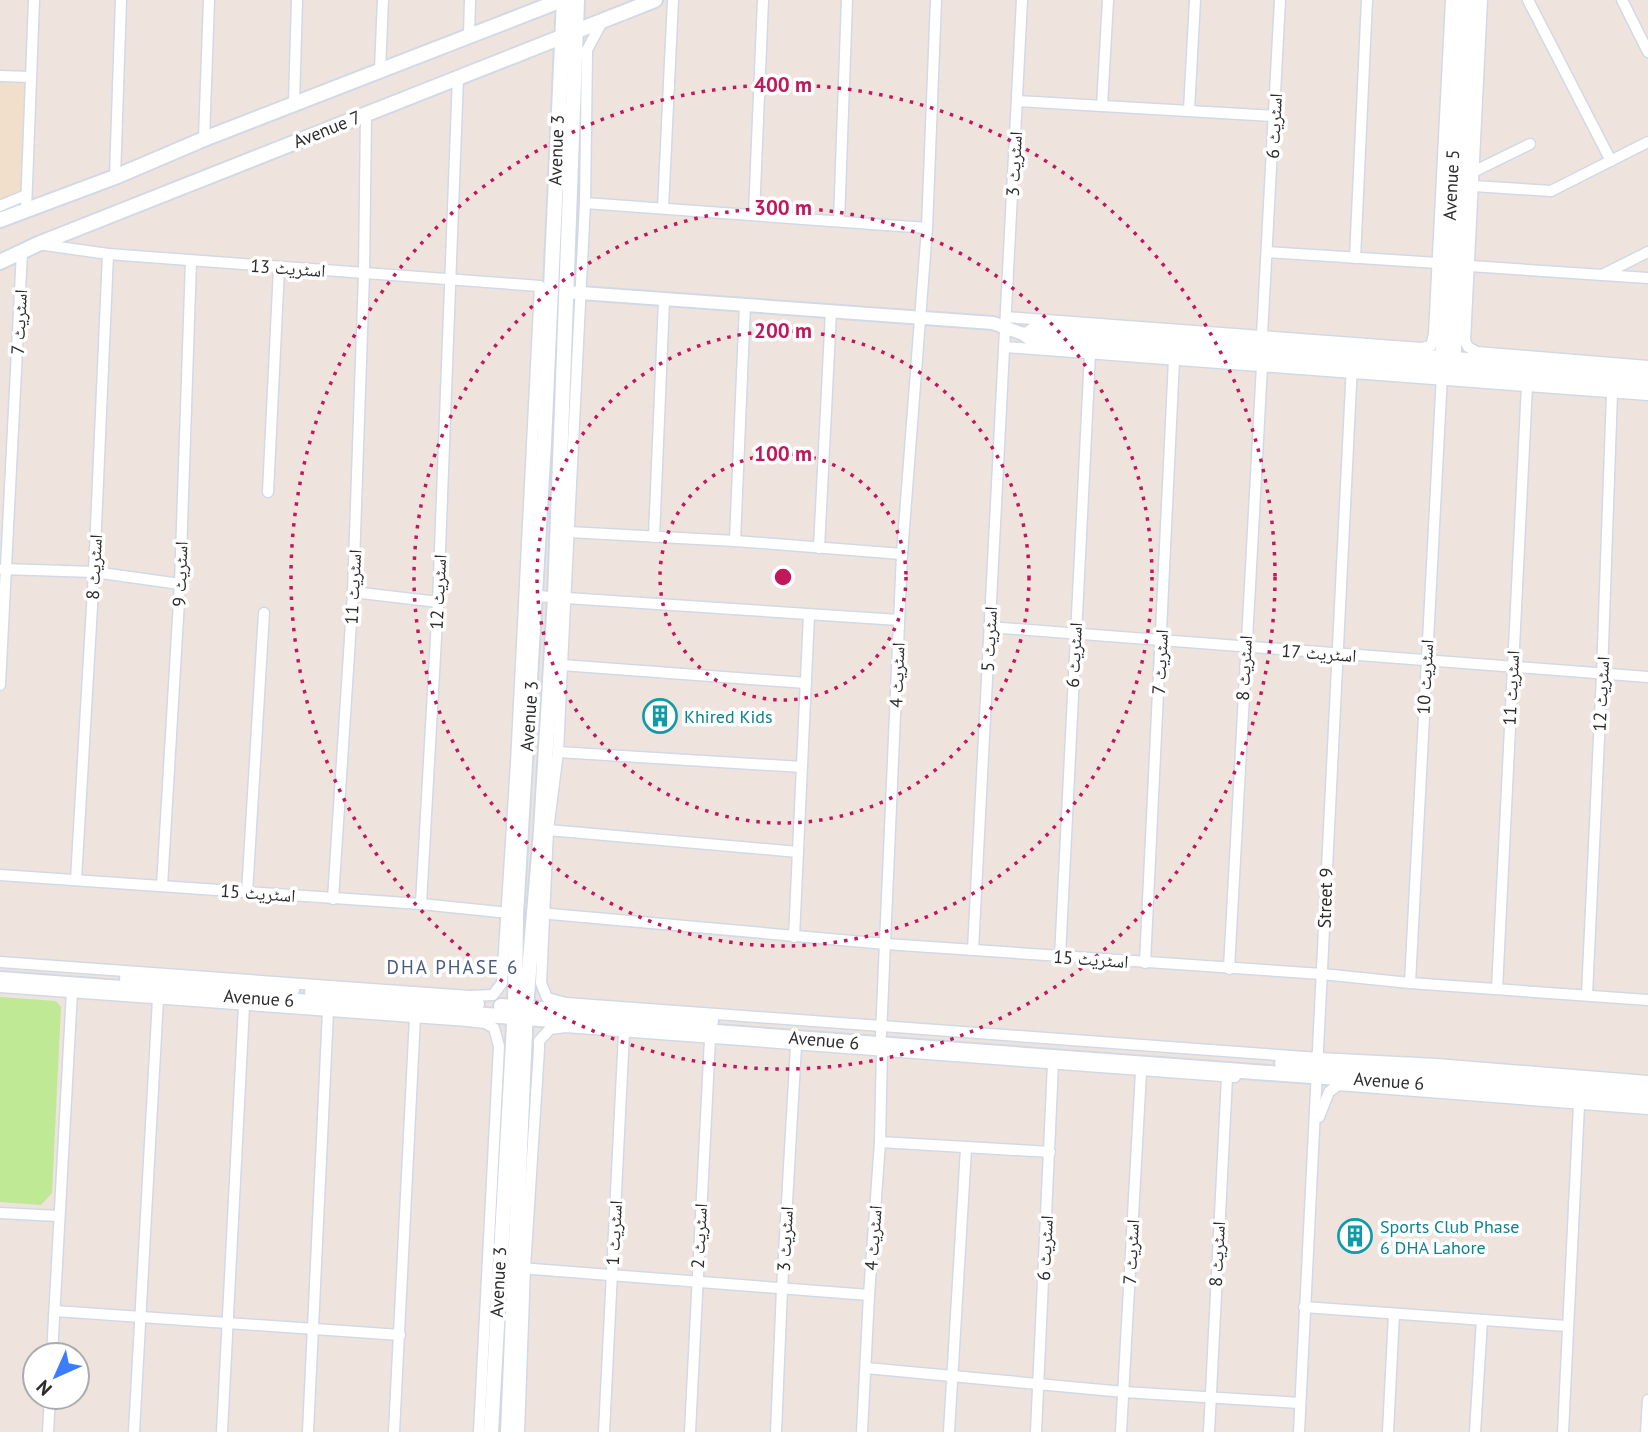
<svg xmlns="http://www.w3.org/2000/svg" width="1648" height="1432" viewBox="0 0 1648 1432" font-family="'PT Sans','Noto Naskh Arabic',sans-serif">
<style>
.education{fill:#f1dfcb}
.green{fill:#bfe995}
.lines{fill:none;stroke-linecap:round;stroke-linejoin:round}
.minor-casing{stroke:#d2d9e6;stroke-width:13}
.tertiary-casing{stroke:#d2d9e6;stroke-width:16}
.secondary-casing{stroke:#d2d9e6;stroke-width:18}
.minor{stroke:#fff;stroke-width:10}
.tertiary{stroke:#fff;stroke-width:12}
.secondary{stroke:#fff;stroke-width:14}
.ring{fill:none;stroke:#c2185b;stroke-width:3.5;stroke-dasharray:3.5 7}
.labels{text-anchor:middle;dominant-baseline:central;stroke-width:7;stroke-linejoin:round;paint-order:stroke}
.street-label{font-size:18px;fill:#2c2c2c;stroke:#fff}
.culture-label{font-size:18px;fill:#0d838f;stroke:#fff;text-anchor:start}
.neighbourhood-label{font-size:19px;letter-spacing:2px;fill:#485b81;stroke:#fff}
.centre{fill:#c2185b;stroke:#fff;stroke-width:3.5}
.ring-label{font-size:21px;text-anchor:middle;font-weight:bold;fill:#c2185b;stroke:#fff;stroke-width:7;stroke-linejoin:round;paint-order:stroke}
</style>
<rect width="100%" height="100%" fill="#efe4dd"/>
<polygon class="education" points="0,79 27,79 22,208 0,215"/>
<polygon class="green" points="0,997 56,1001 61,1007 52,1193 41,1205 0,1202"/>
<g class="lines">
<g class="minor-casing">
<g id="minor">
<polyline points="1482,0 1465,341 1468,347 1477,352 1648,366"/>
<polyline points="1528,0 1611,161"/>
<polyline points="1622,0 1648,52"/>
<polyline points="603,20 587,50 585,203 562,665 558,752 548,830 541,983 547,998 566,1003 1319,1058 1436,1064 1648,1081"/>
<polyline points="469,36 470,0"/>
<polyline points="380,70 383,0"/>
<polyline points="0,76 30,77"/>
<polyline points="1017,101 1274,116"/>
<polyline points="294,103 297,0"/>
<polyline points="1102,106 1108,0"/>
<polyline points="1189,110 1195,0"/>
<polyline points="204,139 209,0"/>
<polyline points="1475,171 1530,144"/>
<polyline points="115,177 121,0"/>
<polyline points="1474,186 1551,191 1648,142"/>
<polyline points="585,203 927,228"/>
<polyline points="0,206 26,195"/>
<polyline points="663,208 673,0"/>
<polyline points="26,210 34,0"/>
<polyline points="754,214 763,0"/>
<polyline points="839,221 847,0"/>
<polyline points="1267,252 1438,263"/>
<polyline points="1355,258 1367,0"/>
<polyline points="1470,266 1648,278"/>
<polyline points="1602,275 1648,252"/>
<polyline points="1006,317 1421,348 1431,346 1434,334 1451,0"/>
<polyline points="1262,335 1280,0"/>
<polyline points="1005,347 1648,395"/>
<polyline points="268,492 279,268"/>
<polyline points="569,532 735,541 902,554"/>
<polyline points="654,537 664,300"/>
<polyline points="735,541 745,304"/>
<polyline points="819,548 831,311"/>
<polyline points="3,569 94,572 180,584"/>
<polyline points="353,592 438,602"/>
<polyline points="536,596 899,620"/>
<polyline points="989,627 1648,677"/>
<polyline points="562,665 806,683"/>
<polyline points="0,685 22,252"/>
<polyline points="558,752 802,767"/>
<polyline points="548,830 798,852"/>
<polyline points="0,875 421,904 509,913"/>
<polyline points="76,880 94,572 108,254"/>
<polyline points="162,886 180,584 191,261"/>
<polyline points="247,893 264,613"/>
<polyline points="333,899 353,592 364,274 366,114"/>
<polyline points="421,904 438,602 458,77"/>
<polyline points="539,913 886,944 1322,974 1410,983 1648,1000"/>
<polyline points="794,937 809,615"/>
<polyline points="973,950 1022,0"/>
<polyline points="1060,957 1090,354"/>
<polyline points="0,962 469,996 493,995 502,983 516,763 540,286 108,254 38,244"/>
<polyline points="1145,963 1174,360"/>
<polyline points="1229,969 1262,366"/>
<polyline points="1410,983 1442,375"/>
<polyline points="0,987 468,1021 485,1023 494,1028 499,1046 479,1432"/>
<polyline points="1497,989 1527,386"/>
<polyline points="1587,995 1602,674 1612,393"/>
<polyline points="881,1035 902,554 927,228 936,0"/>
<polyline points="1319,1117 1329,1092 1338,1085 1648,1109"/>
<polyline points="880,1142 1050,1152"/>
<polyline points="0,1213 58,1216"/>
<polyline points="520,1268 869,1295"/>
<polyline points="1304,1307 1567,1326"/>
<polyline points="55,1311 400,1335"/>
<polyline points="52,1355 72,991"/>
<polyline points="866,1368 1124,1392 1300,1403"/>
<polyline points="48,1432 50,1397"/>
<polyline points="134,1432 158,999"/>
<polyline points="222,1432 244,1006"/>
<polyline points="308,1432 328,1012"/>
<polyline points="394,1432 415,1017"/>
<polyline points="519,1432 525,1268 539,1049 539,1041 550,1029 566,1027 1235,1077"/>
<polyline points="604,1432 624,1033"/>
<polyline points="690,1432 710,1039"/>
<polyline points="776,1432 782,1289 796,1046"/>
<polyline points="862,1432 869,1295 880,1142 882,1048"/>
<polyline points="949,1432 966,1149"/>
<polyline points="1036,1432 1053,1064"/>
<polyline points="1121,1432 1141,1072"/>
<polyline points="1209,1432 1227,1077"/>
<path d="M 1299,1432 C 1317,1076 1333,720 1352,365"/>
<polyline points="1388,1432 1394,1314"/>
<polyline points="1475,1432 1482,1320"/>
<polyline points="1563,1432 1579,1105"/>
<polyline points="1646,1432 1648,1400"/>
</g>
</g>
<g class="tertiary-casing">
<polyline id="tertiary" points="567,292 993,323 1026,335"/>
</g>
<g class="secondary-casing">
<g id="secondary">
<polyline points="0,220 115,177 204,139 562,0"/>
<polyline points="0,262 38,244 655,0"/>
<polyline points="1442,366 1460,0"/>
<polyline points="1453,366 1473,0"/>
<polyline points="1648,373 1035,329 1026,335 1036,342 1648,385"/>
<polyline points="0,979 1648,1101"/>
<polyline points="127,979 292,990"/>
<polyline points="312,992 477,1004"/>
<polyline points="501,1006 711,1021"/>
<polyline points="1282,1063 1648,1090"/>
<polyline points="491,1432 515,1007 516,914 544,443 564,0"/>
<polyline points="508,1432 526,1007 541,831 555,598 577,0"/>
</g>
</g>
<use href="#minor" class="minor"/>
<use href="#tertiary" class="tertiary"/>
<use href="#secondary" class="secondary"/>
</g>
<g class="ring">
<circle cx="783" cy="577" r="123"/>
<circle cx="783" cy="577" r="246"/>
<circle cx="783" cy="577" r="369"/>
<circle cx="783" cy="577" r="492"/>
</g>
<defs>
<g id="building-ring" transform="scale(1.75)"><circle r="9.5" fill="#fff" stroke="#0f9aa8" stroke-width="1.5"/><path d="M-4-6H4V6H1V3H-1V6H-4ZM-2.5-4.3h1.7v1.8h-1.7ZM.8-4.3h1.7v1.8H.8ZM-2.5-1h1.7V.8h-1.7ZM.8-1h1.7V.8H.8Z" fill="#0f9aa8"/></g>
</defs>
<g fill-rule="evenodd">
<use href="#building-ring" x="660" y="716"/>
<use href="#building-ring" x="1355" y="1236"/>
</g>
<g class="labels">
<g class="street-label">
<text transform="translate(1274 126) rotate(-87)">اسٹریٹ 6</text>
<text transform="translate(327 129) rotate(-22)">Avenue 7</text>
<text transform="translate(556 150) rotate(-88)">Avenue 3</text>
<text transform="translate(1014 164) rotate(-87)">اسٹریٹ 3</text>
<text transform="translate(1451 185) rotate(-87)">Avenue 5</text>
<text transform="translate(288 268) rotate(4)">اسٹریٹ 13</text>
<text transform="translate(19 322) rotate(-87)">اسٹریٹ 7</text>
<text transform="translate(94 567) rotate(-87)">اسٹریٹ 8</text>
<text transform="translate(180 574) rotate(-88)">اسٹریٹ 9</text>
<text transform="translate(353 587) rotate(-87)">اسٹریٹ 11</text>
<text transform="translate(438 592) rotate(-87)">اسٹریٹ 12</text>
<text transform="translate(989 639) rotate(-87)">اسٹریٹ 5</text>
<text transform="translate(1319 653) rotate(4)">اسٹریٹ 17</text>
<text transform="translate(1074 655) rotate(-87)">اسٹریٹ 6</text>
<text transform="translate(1160 662) rotate(-87)">اسٹریٹ 7</text>
<text transform="translate(1244 668) rotate(-87)">اسٹریٹ 8</text>
<text transform="translate(897 675) rotate(-88)">اسٹریٹ 4</text>
<text transform="translate(1425 677) rotate(-87)">اسٹریٹ 10</text>
<text transform="translate(1511 688) rotate(-87)">اسٹریٹ 11</text>
<text transform="translate(1601 694) rotate(-87)">اسٹریٹ 12</text>
<text transform="translate(529 716) rotate(-86)">Avenue 3</text>
<text transform="translate(258 893) rotate(4)">اسٹریٹ 15</text>
<text transform="translate(1325 898) rotate(-88)">Street 9</text>
<text transform="translate(1091 959) rotate(4)">اسٹریٹ 15</text>
<text transform="translate(259 998) rotate(4)">Avenue 6</text>
<text transform="translate(824 1040) rotate(5)">Avenue 6</text>
<text transform="translate(1389 1081) rotate(4)">Avenue 6</text>
<text transform="translate(614 1233) rotate(-87)">اسٹریٹ 1</text>
<text transform="translate(699 1236) rotate(-87)">اسٹریٹ 2</text>
<text transform="translate(873 1238) rotate(-86)">اسٹریٹ 4</text>
<text transform="translate(785 1239) rotate(-87)">اسٹریٹ 3</text>
<text transform="translate(1045 1248) rotate(-87)">اسٹریٹ 6</text>
<text transform="translate(1131 1252) rotate(-87)">اسٹریٹ 7</text>
<text transform="translate(1217 1254) rotate(-87)">اسٹریٹ 8</text>
<text transform="translate(498 1282) rotate(-87)">Avenue 3</text>
</g>
<g class="culture-label">
<text x="684" y="716">Khired Kids</text>
<text x="1380" y="1226">Sports Club Phase<tspan x="1380" dy="21">6 DHA Lahore</tspan></text>
</g>
<g class="neighbourhood-label">
<text x="453" y="967">DHA PHASE 6</text>
</g>
</g>
<circle cx="783" cy="577" r="10" class="centre"/>
<g class="ring-label">
<text x="783" y="92">400 m</text>
<text x="783" y="215">300 m</text>
<text x="783" y="338">200 m</text>
<text x="783" y="461">100 m</text>
</g>
<g transform="translate(56 1376) rotate(225)"><circle r="33" fill="#ffffff" stroke="#ababab" stroke-width="2"/>
<path d="M0-5L12 26L0 18L-12 26Z" fill="#3a7dff"/>
<text y="-10" font-size="19" font-weight="bold" text-anchor="middle" fill="#2c2c2c">N</text>
</g>
</svg>
